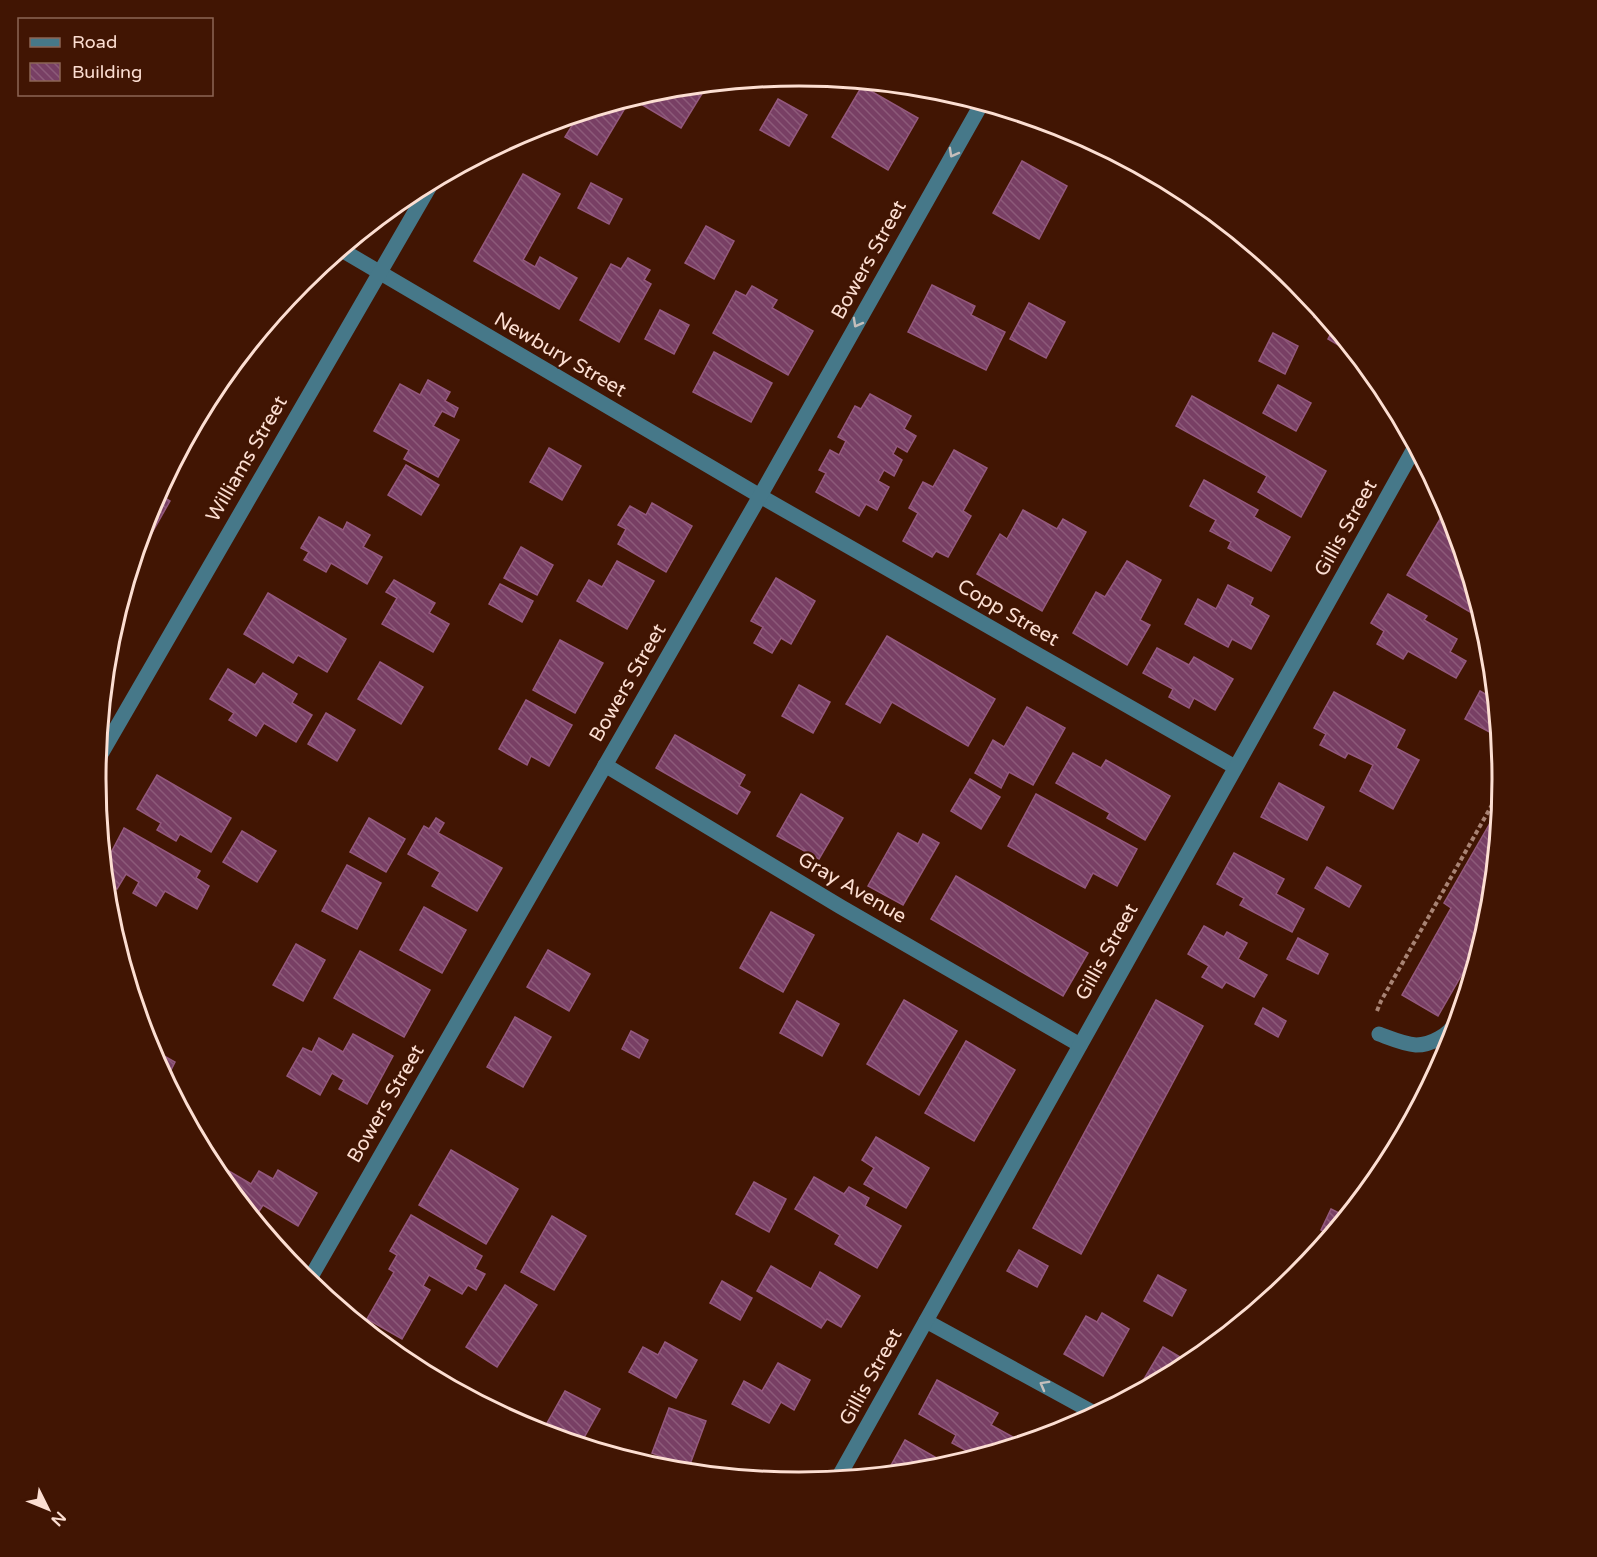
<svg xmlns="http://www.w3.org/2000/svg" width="1597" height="1557" viewBox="0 0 1597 1557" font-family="'Varela Round',sans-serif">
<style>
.building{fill:url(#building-back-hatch);stroke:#93587d;stroke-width:1.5}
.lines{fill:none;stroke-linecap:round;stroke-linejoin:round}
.path{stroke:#a88374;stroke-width:4;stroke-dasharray:4.5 3;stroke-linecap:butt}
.minor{stroke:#467889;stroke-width:15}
.oneway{stroke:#c5bfbc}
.labels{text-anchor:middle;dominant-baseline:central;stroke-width:4.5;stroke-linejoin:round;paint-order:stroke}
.street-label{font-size:20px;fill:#fcded2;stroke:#411503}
.rim{fill:none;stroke:#fcded2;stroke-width:3}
</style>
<defs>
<pattern id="building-back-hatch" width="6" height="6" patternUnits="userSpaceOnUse" patternTransform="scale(1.5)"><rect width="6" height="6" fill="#783f64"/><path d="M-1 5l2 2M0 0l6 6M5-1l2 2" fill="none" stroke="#8c5a79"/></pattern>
</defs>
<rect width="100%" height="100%" fill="#411503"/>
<g class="building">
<polygon points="692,86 703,92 681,128 631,98 597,155 565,137 580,113 662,88"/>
<polygon points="862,86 918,118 888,170 832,137"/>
<polygon points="778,99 807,115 789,146 760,130"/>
<polygon points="1054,125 1068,129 1090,140 1086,149 1051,131"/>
<polygon points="1022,161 1067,186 1039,239 993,213"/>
<polygon points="523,174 560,194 523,260 535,267 540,257 577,278 559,309 474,261"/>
<polygon points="591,183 622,199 609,224 578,208"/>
<polygon points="706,226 734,241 714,279 685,263"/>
<polygon points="628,258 650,270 644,280 651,284 619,342 580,320 611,264 621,269"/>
<polygon points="932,285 975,306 971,315 1005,332 986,370 908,332"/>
<polygon points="752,286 777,300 772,308 813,331 788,375 713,333 736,291 746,296"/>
<polygon points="1029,303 1065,322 1046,358 1010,339"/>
<polygon points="1319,309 1357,356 1328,339 1334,328 1314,317"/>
<polygon points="660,310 689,325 674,354 645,339"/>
<polygon points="1273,333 1298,346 1285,374 1259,361"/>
<polygon points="714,352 772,383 751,422 693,392"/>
<polygon points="428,380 450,392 445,401 458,408 454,417 442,411 433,426 459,440 438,477 404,459 409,450 374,431 400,384 420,395"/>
<polygon points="1278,385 1311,403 1296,431 1263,413"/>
<polygon points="870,394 911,416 904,429 916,436 907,452 897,446 893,454 902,460 894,476 884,470 878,481 889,487 877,510 866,504 859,516 816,492 826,473 819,470 830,450 839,455 846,441 838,437 844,426 855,406 861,409"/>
<polygon points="1192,396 1326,471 1301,517 1258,492 1267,476 1176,426"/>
<polygon points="199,415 203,417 176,463 174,462"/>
<polygon points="549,448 581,466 562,500 530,482"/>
<polygon points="954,450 987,468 963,511 971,516 948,557 936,551 932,557 903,541 918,513 909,508 923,482 933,487"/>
<polygon points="406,465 439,485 421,515 388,495"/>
<polygon points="1204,480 1258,510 1254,517 1290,537 1271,571 1228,548 1231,542 1210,531 1216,520 1190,506"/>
<polygon points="157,493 170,501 149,538 141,534 149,509"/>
<polygon points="652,503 692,526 666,572 618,544 626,529 618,525 630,506 646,515"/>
<polygon points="1023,510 1057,529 1063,519 1086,532 1042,611 977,574 1000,534 1007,539"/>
<polygon points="1443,514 1451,519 1466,566 1459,577 1471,584 1478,608 1475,615 1407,575"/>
<polygon points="319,517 343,530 347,522 370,535 363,547 382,557 367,584 331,563 326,572 304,560 309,552 301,548"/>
<polygon points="521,547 553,565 537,595 504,578"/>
<polygon points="617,561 654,581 627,629 577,601 589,580 602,587"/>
<polygon points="1127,561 1161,580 1140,620 1150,625 1127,665 1073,633 1096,592 1105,597"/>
<polygon points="776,578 815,601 791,644 781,638 772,653 754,643 763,627 751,621"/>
<polygon points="394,580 435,603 429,613 449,624 433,652 382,624 397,598 386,592"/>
<polygon points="500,584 533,601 522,622 489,604"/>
<polygon points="1228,585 1253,598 1250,605 1269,616 1251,649 1232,639 1228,647 1185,624 1198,599 1216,609"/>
<polygon points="268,593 346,639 327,672 298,655 293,663 244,634"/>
<polygon points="1388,594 1427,616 1424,620 1457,639 1450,652 1466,661 1456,678 1408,651 1403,659 1377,644 1384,631 1371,623"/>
<polygon points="887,636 995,699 968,746 892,702 880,723 846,704"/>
<polygon points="560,640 603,663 575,713 533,690"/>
<polygon points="1157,648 1189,665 1194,657 1233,679 1215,710 1194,698 1189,708 1169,697 1173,689 1143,673"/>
<polygon points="380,662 423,687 401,724 358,699"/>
<polygon points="228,669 255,685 263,673 297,694 292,703 312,715 296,742 264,723 256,736 229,720 234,713 210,699"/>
<polygon points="799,685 830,702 813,733 782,716"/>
<polygon points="1480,691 1494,699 1497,730 1495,735 1465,719"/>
<polygon points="1334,692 1405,730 1396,748 1419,760 1393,809 1360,791 1373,765 1348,753 1345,758 1320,745 1326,734 1314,728"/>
<polygon points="526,700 572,725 549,766 531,756 527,765 499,749"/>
<polygon points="1027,707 1065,728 1033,785 1009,772 1001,788 975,773 993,740 1004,747"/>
<polygon points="326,713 355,730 337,761 308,744"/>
<polygon points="675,735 745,775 739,786 750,792 737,814 656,768"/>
<polygon points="1073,753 1101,768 1106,760 1170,796 1145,840 1107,818 1110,813 1056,783"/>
<polygon points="157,775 231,818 211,852 180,834 176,841 157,830 161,823 137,809"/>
<polygon points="970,779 1000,797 981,829 951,811"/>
<polygon points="1279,783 1324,807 1307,840 1261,817"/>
<polygon points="801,794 843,818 819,859 777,836"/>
<polygon points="1036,794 1137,849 1117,886 1093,873 1085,888 1008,846"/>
<polygon points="369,818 405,839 386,872 350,852"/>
<polygon points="436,818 444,823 438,833 502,868 477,911 432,886 440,872 408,854 424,826 429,829"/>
<polygon points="1493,818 1498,821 1488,916 1482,926 1485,928 1480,943 1438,1016 1402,995 1451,908 1444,903"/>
<polygon points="124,828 200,871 196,878 209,886 197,909 165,891 156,906 133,893 139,882 126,874 117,889 105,882 104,866"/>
<polygon points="242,831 276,851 257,882 223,862"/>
<polygon points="898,833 918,844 923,834 939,843 903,905 868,886"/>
<polygon points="1234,853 1284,879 1276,894 1304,909 1292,932 1240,905 1244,898 1217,884"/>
<polygon points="347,865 381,883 357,929 322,911"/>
<polygon points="1327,867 1361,886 1349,907 1315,888"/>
<polygon points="956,876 1088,953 1063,996 931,919"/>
<polygon points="424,907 466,930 442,973 400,950"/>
<polygon points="771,912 814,935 783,992 740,968"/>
<polygon points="1204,926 1224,937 1227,932 1247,943 1238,959 1267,975 1254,997 1226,982 1222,988 1202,977 1209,966 1188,954"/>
<polygon points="1298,938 1328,954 1318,974 1287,959"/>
<polygon points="296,944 325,960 303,1001 273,985"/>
<polygon points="548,950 590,974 569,1011 527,987"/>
<polygon points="360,951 430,990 404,1037 334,998"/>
<polygon points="904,1000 957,1031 919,1095 867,1064"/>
<polygon points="1156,1000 1203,1026 1081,1254 1033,1228"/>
<polygon points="797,1001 839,1024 822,1056 780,1033"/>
<polygon points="1263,1008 1286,1021 1278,1037 1255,1024"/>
<polygon points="515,1017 551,1037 523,1087 487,1067"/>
<polygon points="631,1031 648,1040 639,1058 622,1049"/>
<polygon points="353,1034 393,1056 367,1104 339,1089 344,1080 332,1073 320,1095 287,1076 303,1048 312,1052 319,1038 343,1052"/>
<polygon points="966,1041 1015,1070 974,1141 925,1113"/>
<polygon points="148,1047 175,1062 166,1080"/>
<polygon points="876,1137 929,1168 906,1208 864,1184 874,1168 862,1160"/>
<polygon points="451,1150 518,1189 486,1244 419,1205"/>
<polygon points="210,1160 251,1184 259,1171 273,1179 278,1170 317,1193 298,1226 263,1205 254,1219 213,1169"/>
<polygon points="814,1177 844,1194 849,1187 869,1198 865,1206 901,1226 877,1268 835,1244 840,1235 795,1209"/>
<polygon points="754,1182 786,1199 769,1232 736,1214"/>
<polygon points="1331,1209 1345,1216 1330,1235 1321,1230"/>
<polygon points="411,1215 482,1256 475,1269 485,1274 476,1290 468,1285 462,1294 429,1275 423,1286 430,1290 402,1339 367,1319 394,1272 389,1269 397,1255 390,1251"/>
<polygon points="552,1216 586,1236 554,1290 521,1272"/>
<polygon points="1019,1250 1048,1266 1037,1287 1007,1271"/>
<polygon points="771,1266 811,1289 820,1272 860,1296 841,1327 827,1319 821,1328 757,1291"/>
<polygon points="1158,1275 1186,1290 1172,1316 1144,1301"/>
<polygon points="722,1281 752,1298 740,1320 710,1303"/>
<polygon points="505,1285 537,1305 497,1367 466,1347"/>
<polygon points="1102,1313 1129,1329 1103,1376 1064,1354 1086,1316 1097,1322"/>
<polygon points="665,1342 697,1360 676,1398 629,1372 643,1347 658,1355"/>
<polygon points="1163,1347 1190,1363 1197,1351 1201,1354 1189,1364 1137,1391"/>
<polygon points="778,1363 810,1380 794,1410 781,1402 769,1423 732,1404 744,1381 762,1391"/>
<polygon points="937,1380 998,1413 991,1425 1013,1437 1007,1447 976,1456 952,1443 956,1435 919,1414"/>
<polygon points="565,1391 600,1409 581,1443 546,1425"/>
<polygon points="669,1408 706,1421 689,1467 652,1453"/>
<polygon points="905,1440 949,1465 935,1469 895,1472 889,1469"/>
</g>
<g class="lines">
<polyline class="path" points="1377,1011 1381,1001 1501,789"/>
<g class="minor">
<polyline points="340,249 760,496 1235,767"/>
<polyline points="97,761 434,179"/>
<polyline points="605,765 841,907 1080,1045"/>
<path d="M 1379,1034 C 1390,1038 1404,1044 1416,1045 C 1431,1045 1449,1035 1456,1022"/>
<polyline points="308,1282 760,496 982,103"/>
<polyline points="926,1321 1096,1414"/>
<polyline points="838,1478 1415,447"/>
</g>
</g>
<defs><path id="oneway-chevron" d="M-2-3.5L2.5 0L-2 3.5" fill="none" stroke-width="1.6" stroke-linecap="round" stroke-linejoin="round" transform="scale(1.5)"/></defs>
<g class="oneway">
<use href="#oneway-chevron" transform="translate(953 153) rotate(119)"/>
<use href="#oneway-chevron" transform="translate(857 323) rotate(119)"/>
<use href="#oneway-chevron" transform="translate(1044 1385) rotate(-151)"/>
</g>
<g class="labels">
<g class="street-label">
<text transform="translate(869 260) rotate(-61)">Bowers Street</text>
<text transform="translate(560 355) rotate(30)">Newbury Street</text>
<text transform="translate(247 459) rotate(-60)">Williams Street</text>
<text transform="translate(1346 528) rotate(-61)">Gillis Street</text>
<text transform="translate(1008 613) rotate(30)">Copp Street</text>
<text transform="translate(628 683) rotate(-60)">Bowers Street</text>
<text transform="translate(852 888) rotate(30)">Gray Avenue</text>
<text transform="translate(1107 952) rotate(-61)">Gillis Street</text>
<text transform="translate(386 1104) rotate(-60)">Bowers Street</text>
<text transform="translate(871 1377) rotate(-61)">Gillis Street</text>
</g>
</g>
<path d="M0 0H1597V1557H0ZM106 779a693 693 0 1 1 1386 0a693 693 0 1 1-1386 0Z" fill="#411503" fill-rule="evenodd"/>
<path class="rim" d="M106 779a693 693 0 1 1 1386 0a693 693 0 1 1-1386 0Z"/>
<rect x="18" y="18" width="195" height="78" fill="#411503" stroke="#8c6556" stroke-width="1.5"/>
<rect x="30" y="38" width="30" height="9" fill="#467889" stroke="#8c6556" stroke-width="1.5"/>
<text x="72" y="48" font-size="18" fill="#fcded2">Road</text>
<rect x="30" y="63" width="30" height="18" fill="url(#building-back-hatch)" stroke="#8c6556" stroke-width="1.5"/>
<text x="72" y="78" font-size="18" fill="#fcded2">Building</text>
<g transform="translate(48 1509) rotate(133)" stroke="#411503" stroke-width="4.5" paint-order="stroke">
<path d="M0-4.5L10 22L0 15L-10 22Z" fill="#fcded2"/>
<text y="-9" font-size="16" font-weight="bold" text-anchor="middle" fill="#fcded2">N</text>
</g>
</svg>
